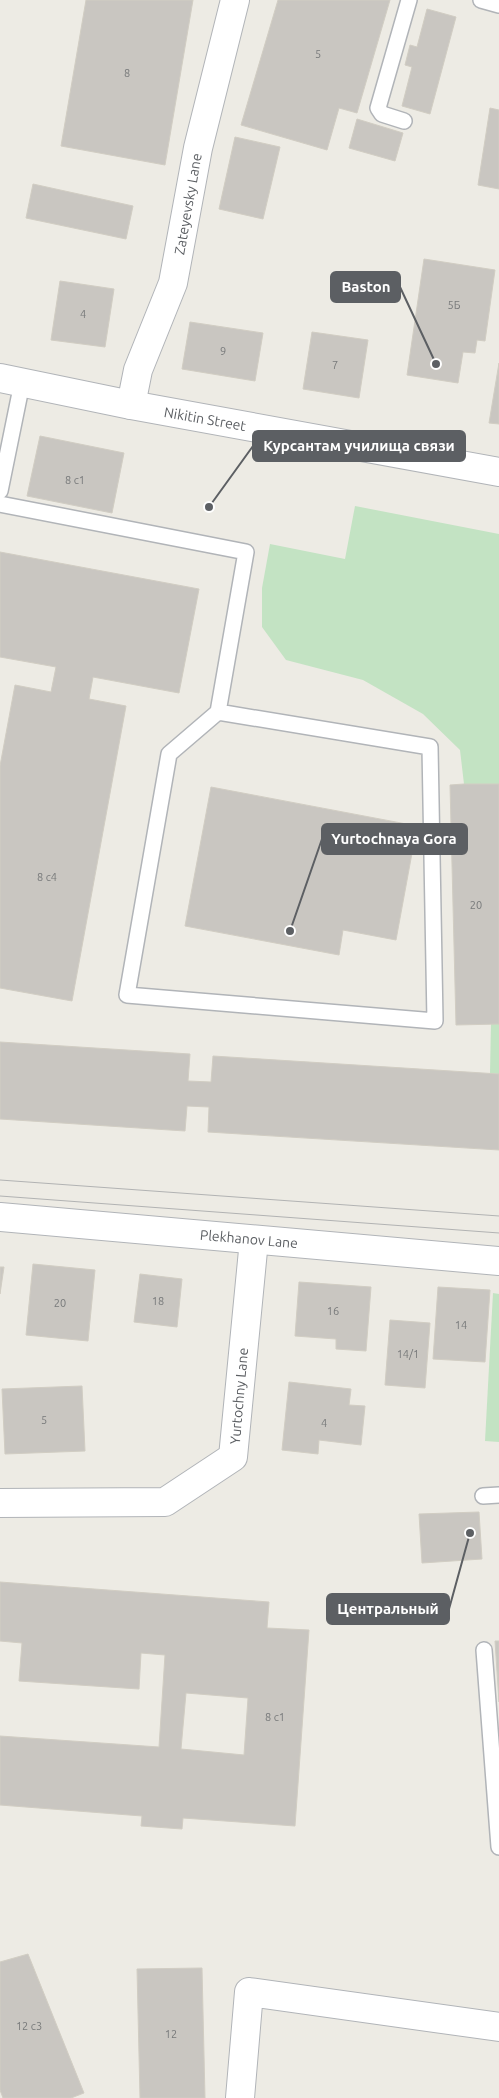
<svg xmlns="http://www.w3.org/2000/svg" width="499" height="2098" viewBox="0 0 499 2098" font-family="Ubuntu,sans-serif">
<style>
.green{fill:#c3e3c3}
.building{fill:#c9c6c1;stroke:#d1cdc3;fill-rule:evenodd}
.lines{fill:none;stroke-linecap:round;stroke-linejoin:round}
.service-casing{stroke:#b1b4b8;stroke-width:18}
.minor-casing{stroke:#b1b4b8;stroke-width:30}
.tertiary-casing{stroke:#b1b4b8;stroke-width:30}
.service{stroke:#fff;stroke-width:15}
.minor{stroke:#fff;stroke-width:28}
.tertiary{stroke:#fff;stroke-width:28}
.tram{stroke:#b2b3b3;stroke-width:1}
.labels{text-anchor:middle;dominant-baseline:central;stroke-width:4;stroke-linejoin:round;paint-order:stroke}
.number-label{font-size:11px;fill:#77797a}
.street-label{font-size:14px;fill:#5c5f63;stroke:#fff}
.leader{fill:none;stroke:#5c5f63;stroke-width:2}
.callout-dot{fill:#5c5f63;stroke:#fff;stroke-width:2}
.callout{fill:#5c5f63;stroke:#5c5f63;stroke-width:2}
.callout-label{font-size:15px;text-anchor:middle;font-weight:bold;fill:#fff}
</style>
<rect width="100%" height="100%" fill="#edebe4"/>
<g class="green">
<polygon points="355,506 499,534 499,784 464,784 460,750 423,714 363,680 286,660 262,627 262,588 270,544 345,559"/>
<polygon points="491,1024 499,1024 499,1074 490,1073"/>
<polygon points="493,1293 499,1294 499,1442 485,1441"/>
</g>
<g class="building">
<polygon points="86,0 193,0 165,165 61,146"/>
<polygon points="278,0 390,0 357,113 339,108 327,150 241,125"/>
<polygon points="427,9 456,17 430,114 402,106 412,67 405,65 410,45 417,47"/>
<polygon points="490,108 499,110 499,189 478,185"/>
<polygon points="357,119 403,133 395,161 349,148"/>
<polygon points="235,137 280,147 263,219 219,209"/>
<polygon points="33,184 133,206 126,239 26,218"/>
<polygon points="424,259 495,270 485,341 477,340 475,353 463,352 458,383 407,375"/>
<polygon points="60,281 114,289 105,347 51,340"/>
<polygon points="190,322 263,333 255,381 182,369"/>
<polygon points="312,332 368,340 359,398 303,389"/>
<polygon points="499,363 499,424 489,423"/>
<polygon points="40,436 124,453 112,513 27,496"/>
<polygon points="0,552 199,589 179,693 93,677 89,699 126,706 72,1001 0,988 0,766 15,685 51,692 56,667 0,657"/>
<polygon points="464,784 499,784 499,1024 456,1025 450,785"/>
<polygon points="211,787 417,826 396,940 343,930 339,955 185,926"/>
<polygon points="0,1042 190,1054 188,1081 211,1082 213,1056 499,1074 499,1150 208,1132 209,1107 187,1106 185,1131 0,1119"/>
<polygon points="33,1264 95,1270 88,1341 26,1335"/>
<polygon points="0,1267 4,1267 0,1294"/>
<polygon points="140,1274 182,1279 177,1327 134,1322"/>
<polygon points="299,1282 371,1287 366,1351 336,1349 336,1339 295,1336"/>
<polygon points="438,1287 490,1290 485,1362 433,1359"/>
<polygon points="390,1320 430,1323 425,1388 385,1385"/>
<polygon points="289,1382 351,1389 349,1405 365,1406 361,1445 319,1440 318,1454 282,1450"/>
<polygon points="82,1386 85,1451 5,1454 2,1389"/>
<polygon points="479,1512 482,1559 422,1563 419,1514"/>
<path d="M 0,1582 L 269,1602 L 267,1628 L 309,1630 L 295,1826 L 183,1818 L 182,1829 L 141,1826 L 142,1816 L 0,1805 L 0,1736 L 159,1747 L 165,1655 L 141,1653 L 139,1689 L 19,1681 L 22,1643 L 0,1641 ZM 186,1693 L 248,1698 L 244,1755 L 181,1749 Z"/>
<polygon points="495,1641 499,1641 499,1702"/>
<polygon points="28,1954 84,2093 71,2098 3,2098 0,2090 0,1962"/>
<polygon points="202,1968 205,2098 140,2098 137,1969"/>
</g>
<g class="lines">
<g class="service-casing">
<g id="service">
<polyline points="481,0 499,5"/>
<polyline points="404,121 382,114 378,108 409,0"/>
<polyline points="0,491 22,383"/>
<polyline points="0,504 246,552 218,712 430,747 435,1021 127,995 169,754 218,712"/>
<polyline points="483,1496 499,1495"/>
<polyline points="484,1650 499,1847"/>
</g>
</g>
<g class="minor-casing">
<g id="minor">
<polyline points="131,405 138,370 173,283 198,148 235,0"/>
<polyline points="0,1217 499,1261"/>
<polyline points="0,1503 165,1502 233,1457 254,1240"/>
<polyline points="240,2098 249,1992 499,2027"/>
</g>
</g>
<g class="tertiary-casing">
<polyline id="tertiary" points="0,378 131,405 499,472"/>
</g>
<use href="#service" class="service"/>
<use href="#minor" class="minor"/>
<use href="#tertiary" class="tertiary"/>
<g class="tram">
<polyline points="0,1180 499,1216"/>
<polyline points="0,1196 499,1233"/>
</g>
</g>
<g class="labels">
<g class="number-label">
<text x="318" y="54">5</text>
<text x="127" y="73">8</text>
<text x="454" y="305">5Б</text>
<text x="83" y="314">4</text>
<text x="223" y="351">9</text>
<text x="335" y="365">7</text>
<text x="75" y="480">8 с1</text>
<text x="47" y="877">8 с4</text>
<text x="476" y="905">20</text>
<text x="158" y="1301">18</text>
<text x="60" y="1303">20</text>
<text x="333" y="1311">16</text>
<text x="461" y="1325">14</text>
<text x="408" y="1354">14/1</text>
<text x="44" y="1420">5</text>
<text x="324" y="1423">4</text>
<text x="275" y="1717">8 с1</text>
<text x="29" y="2026">12 с3</text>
<text x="171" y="2034">12</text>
</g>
<g class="street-label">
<text transform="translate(188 204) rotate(-80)">Zateyevsky Lane</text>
<text transform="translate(205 419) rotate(10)">Nikitin Street</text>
<text transform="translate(249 1239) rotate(5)">Plekhanov Lane</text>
<text transform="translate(239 1396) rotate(-85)">Yurtochny Lane</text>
</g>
</g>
<path class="leader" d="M436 364L400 287M209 507L253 446M290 931L322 839M470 1533L449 1609"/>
<g class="callout-dot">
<circle cx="436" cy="364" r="5"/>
<circle cx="209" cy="507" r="5"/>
<circle cx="290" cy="931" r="5"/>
<circle cx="470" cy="1533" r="5"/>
</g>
<g class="callout">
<rect x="331" y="272" width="69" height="30" rx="5"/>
<rect x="253" y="431" width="212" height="30" rx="5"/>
<rect x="322" y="824" width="145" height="30" rx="5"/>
<rect x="327" y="1594" width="122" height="30" rx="5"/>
</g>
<g class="callout-label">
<text x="366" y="292">Baston</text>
<text x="359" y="451">Курсантам училища связи</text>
<text x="394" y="844">Yurtochnaya Gora</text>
<text x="388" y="1614">Центральный</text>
</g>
</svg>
